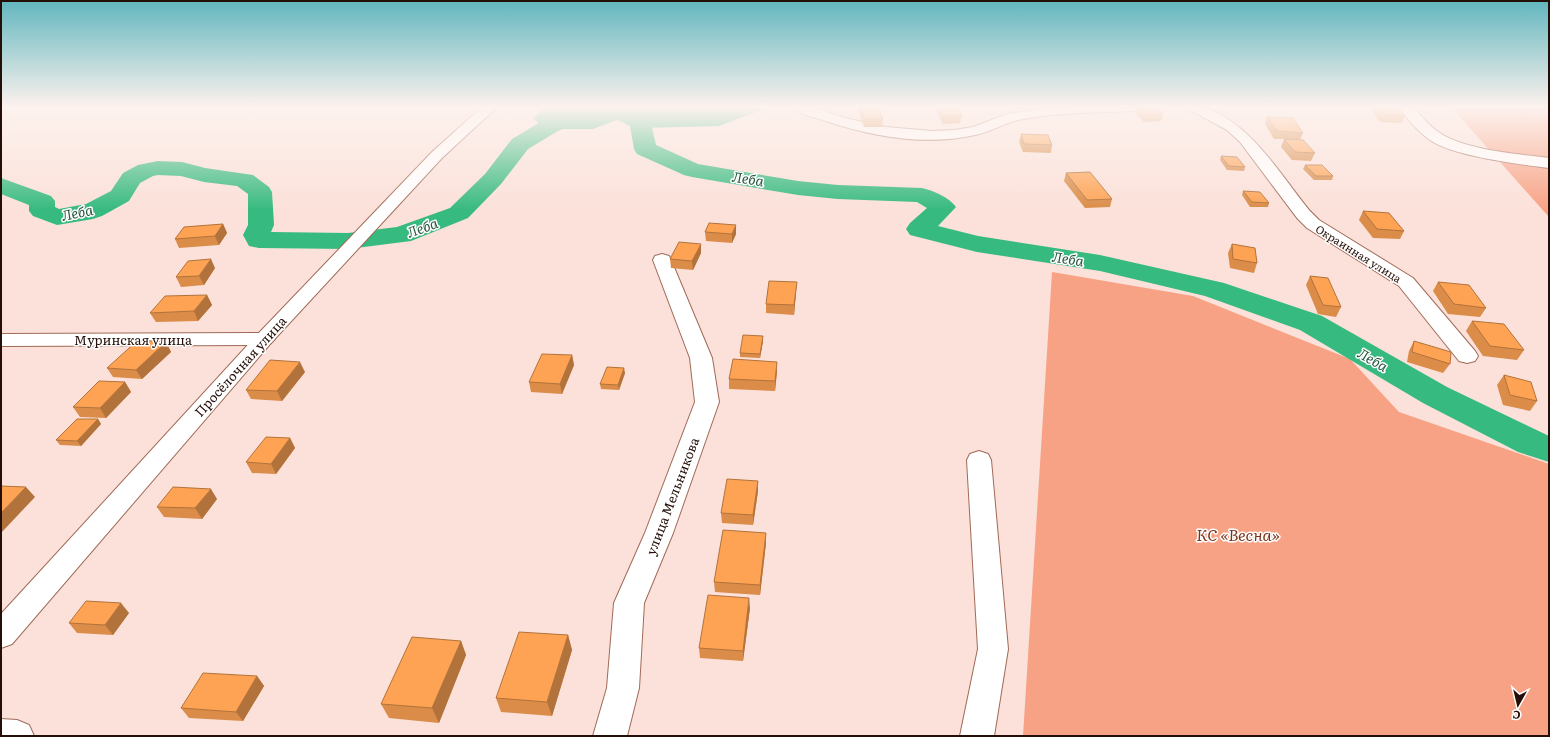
<svg xmlns="http://www.w3.org/2000/svg" width="1550" height="737" viewBox="0 0 1550 737" font-family="Literata,serif">
<style>
.green{fill:#f7a285}
.water{fill:#36ba7f}
.lines{fill:none;stroke-linecap:round;stroke-linejoin:round}
.river{fill:#36ba7f;fill-rule:evenodd}
.minor-casing{stroke:#a06a57;stroke-width:2}
.major-casing{stroke:#a06a57;stroke-width:2}
.minor{fill:#fff;fill-rule:evenodd}
.major{fill:#fff;fill-rule:evenodd}
.wall{fill:#da8c48}
.shaded-wall{fill:#b2723b}
.building{fill:#fea354;stroke:#b2723b}
.labels{text-anchor:middle;dominant-baseline:central;stroke-width:3;stroke-linejoin:round;paint-order:stroke}
.far-street-label{font-size:11px;fill:#240f08;stroke:#fff}
.street-label{font-size:13px;fill:#240f08;stroke:#fff}
.water-label{font-size:14px;font-style:italic;fill:#275940;stroke:#fff}
.near-park-label{font-size:16px;font-style:italic;fill:#7a341c;stroke:#fff}
</style>
<rect width="100%" height="100%" fill="#fbe1d9"/>
<g class="green">
<polygon points="1451,107 1549,107 1549,217"/>
<polygon points="1052,272 1193,296 1350,359 1399,412 1549,464 1549,736 1023,736"/>
</g>
<polygon class="water" points="546,107 764,107 764,109 719,126 636,128 619,119 593,129 546,129 533,118"/>
<g class="lines">
<path class="river" d="M 584,107 L 621,107 L 648,118 L 651,123 L 656,145 L 698,164 L 798,181 L 838,185 L 922,188 C 934,191 949,197 956,207 L 938,226 L 978,236 L 1100,255 L 1224,283 L 1322,316 L 1447,387 L 1549,436 L 1549,462 L 1518,452 L 1423,403 L 1300,330 L 1205,296 L 1100,271 L 977,252 L 910,235 L 906,229 L 910,223 L 927,208 L 917,202 L 838,199 L 798,195 L 692,177 L 684,175 L 637,154 L 634,149 L 630,126 L 616,119 L 594,117 L 558,131 L 528,149 L 501,184 L 468,218 L 411,241 L 348,249 L 259,248 L 249,246 L 243,235 L 248,225 L 248,194 L 237,186 L 204,182 L 181,176 L 158,175 L 153,176 L 140,183 L 129,201 L 102,216 L 93,219 L 57,225 L 33,216 L 29,211 L 29,205 L 1,194 L 1,178 L 51,196 L 55,201 L 55,207 L 59,209 L 86,204 L 111,191 L 123,173 L 138,165 L 158,161 L 182,162 L 205,168 L 253,175 L 269,187 L 272,192 L 274,225 L 271,232 L 348,233 L 397,227 L 450,208 L 485,174 L 512,139 L 542,121 Z"/>
<g class="minor-casing">
<g id="minor">
<path d="M 793,107 L 812,107 L 845,118 L 886,127 L 932,131 L 954,130 L 973,127 L 1007,114 L 1047,108 L 1140,107 L 1138,110 L 1133,111 C 1095,113 1055,112 1018,120 C 1003,124 990,132 975,135 C 926,146 873,137 826,121 C 817,118 799,115 793,107 Z"/>
<path d="M 1188,107 C 1193,107 1201,106 1206,108 C 1251,124 1280,174 1309,210 L 1319,220 L 1413,278 L 1475,351 L 1478,356 L 1475,361 L 1467,363 L 1459,361 L 1399,286 L 1307,228 L 1297,218 L 1240,142 L 1227,130 L 1190,110 Z"/>
<path d="M 1399,107 L 1413,107 C 1421,115 1428,125 1437,131 C 1462,150 1518,154 1549,158 L 1549,168 C 1518,164 1459,157 1433,142 C 1420,134 1408,120 1399,107 Z"/>
<polygon points="662,254 669,256 671,260 712,358 719,402 673,533 644,603 639,688 627,736 593,736 607,688 614,603 645,533 695,402 690,358 653,260 655,256"/>
<polygon points="264,333 271,335 275,339 271,343 264,345 1,346 1,334"/>
<polygon points="979,451 988,454 991,460 1008,649 994,736 960,736 978,649 967,460 970,454"/>
<polygon points="1,719 17,720 29,725 34,736 1,736"/>
</g>
</g>
<g class="major-casing">
<polygon id="major" points="482,107 497,107 442,158 271,343 12,644 1,648 1,614 257,335 432,152"/>
</g>
<use href="#minor" class="minor"/>
<use href="#major" class="major"/>
</g>
<g class="wall">
<polygon points="859,107 878,107 883,119 882,127 864,127 858,111"/>
<polygon points="937,107 956,107 962,115 960,123 943,124 937,113"/>
<polygon points="1135,107 1157,107 1163,114 1161,121 1144,122 1134,112"/>
<polygon points="1369,107 1398,107 1405,116 1402,123 1380,122 1371,110 1372,107"/>
<polygon points="1267,117 1303,133 1300,140 1315,153 1311,161 1292,160 1281,147 1284,139 1274,139 1265,124"/>
<polygon points="1021,134 1052,145 1051,153 1023,152 1019,142"/>
<polygon points="1221,156 1245,167 1244,171 1227,170 1220,160"/>
<polygon points="1305,165 1333,176 1332,180 1314,180 1303,169"/>
<polygon points="1066,173 1112,199 1110,207 1085,208 1064,181"/>
<polygon points="1243,191 1269,203 1268,207 1250,207 1242,195"/>
<polygon points="1363,211 1404,231 1400,239 1373,238 1359,220"/>
<polygon points="223,224 227,233 219,245 179,248 175,239"/>
<polygon points="705,232 736,234 732,243 706,241"/>
<polygon points="1232,244 1257,263 1254,273 1230,268 1228,253"/>
<polygon points="701,253 693,270 671,268 670,259"/>
<polygon points="215,268 204,285 181,287 176,277"/>
<polygon points="1310,276 1341,307 1336,317 1318,314 1306,285"/>
<polygon points="1438,282 1486,308 1480,317 1448,314 1433,291"/>
<polygon points="796,292 794,315 766,313 766,304"/>
<polygon points="207,295 212,305 198,321 156,322 150,313"/>
<polygon points="1472,321 1524,350 1517,360 1483,356 1466,331"/>
<polygon points="763,341 760,358 740,357 740,353"/>
<polygon points="1414,341 1450,364 1443,373 1407,362 1409,351"/>
<polygon points="166,342 171,352 142,379 113,377 107,368"/>
<polygon points="572,355 574,365 562,394 531,392 529,382"/>
<polygon points="777,371 775,391 729,389 729,379"/>
<polygon points="305,372 282,401 251,399 246,390"/>
<polygon points="625,373 619,390 601,389 600,384"/>
<polygon points="1504,375 1537,401 1530,411 1503,405 1497,385"/>
<polygon points="125,382 131,392 106,418 80,417 73,407"/>
<polygon points="98,419 101,424 81,446 60,445 56,440"/>
<polygon points="290,438 295,448 276,474 252,473 246,462"/>
<polygon points="758,491 753,525 722,523 721,513"/>
<polygon points="217,499 202,519 164,517 157,507"/>
<polygon points="766,533 766,543 760,595 715,592 714,582"/>
<polygon points="750,608 743,661 700,658 699,648"/>
<polygon points="129,613 113,635 77,633 69,623"/>
<polygon points="568,635 572,650 552,716 501,712 496,698"/>
<polygon points="461,641 466,655 439,723 389,718 381,704"/>
<polygon points="257,676 264,686 243,721 189,718 181,708"/>
</g>
<g class="shaded-wall">
<polygon points="223,224 227,233 219,245 215,236"/>
<polygon points="736,225 736,234 732,243 732,234"/>
<polygon points="701,244 701,253 693,270 692,261"/>
<polygon points="211,259 215,268 204,285 199,276"/>
<polygon points="797,282 796,292 794,315 794,305"/>
<polygon points="207,295 212,305 198,321 194,311"/>
<polygon points="763,336 763,341 760,358 760,354"/>
<polygon points="166,342 171,352 142,379 136,370"/>
<polygon points="572,355 574,365 562,394 560,384"/>
<polygon points="300,362 305,372 282,401 277,391"/>
<polygon points="777,362 777,371 775,391 775,381"/>
<polygon points="624,368 625,373 619,390 618,385"/>
<polygon points="125,382 131,392 106,418 100,408"/>
<polygon points="98,419 101,424 81,446 77,441"/>
<polygon points="290,438 295,448 276,474 271,464"/>
<polygon points="758,481 758,491 753,525 753,515"/>
<polygon points="26,487 35,497 1,533 1,513"/>
<polygon points="211,489 217,499 202,519 195,508"/>
<polygon points="766,533 766,543 760,595 760,585"/>
<polygon points="749,598 750,608 743,661 743,651"/>
<polygon points="121,603 129,613 113,635 105,625"/>
<polygon points="568,635 572,650 552,716 547,702"/>
<polygon points="461,641 466,655 439,723 432,708"/>
<polygon points="257,676 264,686 243,721 236,712"/>
</g>
<g class="building">
<polygon points="860,107 878,107 883,119 865,119"/>
<polygon points="938,107 956,107 962,115 944,116"/>
<polygon points="1139,107 1157,107 1163,114 1146,114"/>
<polygon points="1378,107 1398,107 1405,116 1384,114"/>
<polygon points="1267,117 1293,118 1303,133 1277,131"/>
<polygon points="1021,134 1048,135 1052,145 1024,144"/>
<polygon points="1284,139 1303,140 1315,153 1295,152"/>
<polygon points="1221,156 1237,157 1245,167 1229,166"/>
<polygon points="1305,165 1322,165 1333,176 1316,176"/>
<polygon points="1090,172 1112,199 1087,200 1066,173"/>
<polygon points="1243,191 1260,192 1269,203 1252,202"/>
<polygon points="1363,211 1389,213 1404,231 1377,229"/>
<polygon points="709,223 736,225 732,234 705,232"/>
<polygon points="223,224 215,236 175,239 184,227"/>
<polygon points="679,242 701,244 692,261 670,259"/>
<polygon points="1232,244 1255,248 1257,263 1233,259"/>
<polygon points="211,259 199,276 176,277 188,261"/>
<polygon points="1310,276 1328,278 1341,307 1323,305"/>
<polygon points="769,281 797,282 794,305 766,304"/>
<polygon points="1438,282 1469,285 1486,308 1454,304"/>
<polygon points="207,295 194,311 150,313 165,296"/>
<polygon points="1472,321 1504,324 1524,350 1490,346"/>
<polygon points="743,335 763,336 760,354 740,353"/>
<polygon points="138,340 166,342 136,370 107,368"/>
<polygon points="1414,341 1451,352 1450,364 1412,352"/>
<polygon points="542,354 572,355 560,384 529,382"/>
<polygon points="733,359 777,362 775,381 729,379"/>
<polygon points="270,360 300,362 277,391 246,390"/>
<polygon points="607,367 624,368 618,385 600,384"/>
<polygon points="1504,375 1531,382 1537,401 1510,395"/>
<polygon points="99,381 125,382 100,408 73,407"/>
<polygon points="77,419 98,419 77,441 56,440"/>
<polygon points="266,437 290,438 271,464 246,462"/>
<polygon points="727,479 758,481 753,515 721,513"/>
<polygon points="1,486 26,487 1,513"/>
<polygon points="173,487 211,489 195,508 157,507"/>
<polygon points="723,530 766,533 760,585 714,582"/>
<polygon points="708,595 749,598 743,651 699,648"/>
<polygon points="86,601 121,603 105,625 69,623"/>
<polygon points="519,632 568,635 547,702 496,698"/>
<polygon points="412,637 461,641 432,708 381,704"/>
<polygon points="203,673 257,676 236,712 181,708"/>
</g>
<linearGradient id="sky" x2="0" y2="1"><stop stop-color="#61b6be"/><stop offset="0.51" stop-color="#fdf2ee"/><stop offset="1" stop-color="#fdf2ee" stop-opacity="0"/></linearGradient>
<rect width="1550" height="210" fill="url(#sky)"/>
<g class="labels">
<g class="far-street-label">
<text transform="translate(1359 253) rotate(32)">Окраинная улица</text>
</g>
<g class="street-label">
<text x="133" y="339">Муринская улица</text>
<text transform="translate(240 366) rotate(-48)">Просёлочная улица</text>
<text transform="translate(672 496) rotate(-69)">улица Мельникова</text>
</g>
<g class="water-label">
<text transform="translate(748 178) rotate(9)">Леба</text>
<text transform="translate(77 212) rotate(-11)">Леба</text>
<text transform="translate(422 227) rotate(-20)">Леба</text>
<text transform="translate(1068 258) rotate(9)">Леба</text>
<text transform="translate(1373 359) rotate(30)">Леба</text>
</g>
<g class="near-park-label">
<text x="1238" y="534">КС «Весна»</text>
</g>
</g>
<rect width="1550" height="737" fill="none" stroke="#240f08" stroke-width="4"/>
<g transform="translate(1518 705) rotate(188)" stroke="#ffffff" stroke-width="3" paint-order="stroke">
<path d="M0-3L7 15L0 10L-7 15Z" fill="#240f08"/>
<text y="-6" font-size="11" font-weight="bold" text-anchor="middle" fill="#240f08">С</text>
</g>
</svg>
